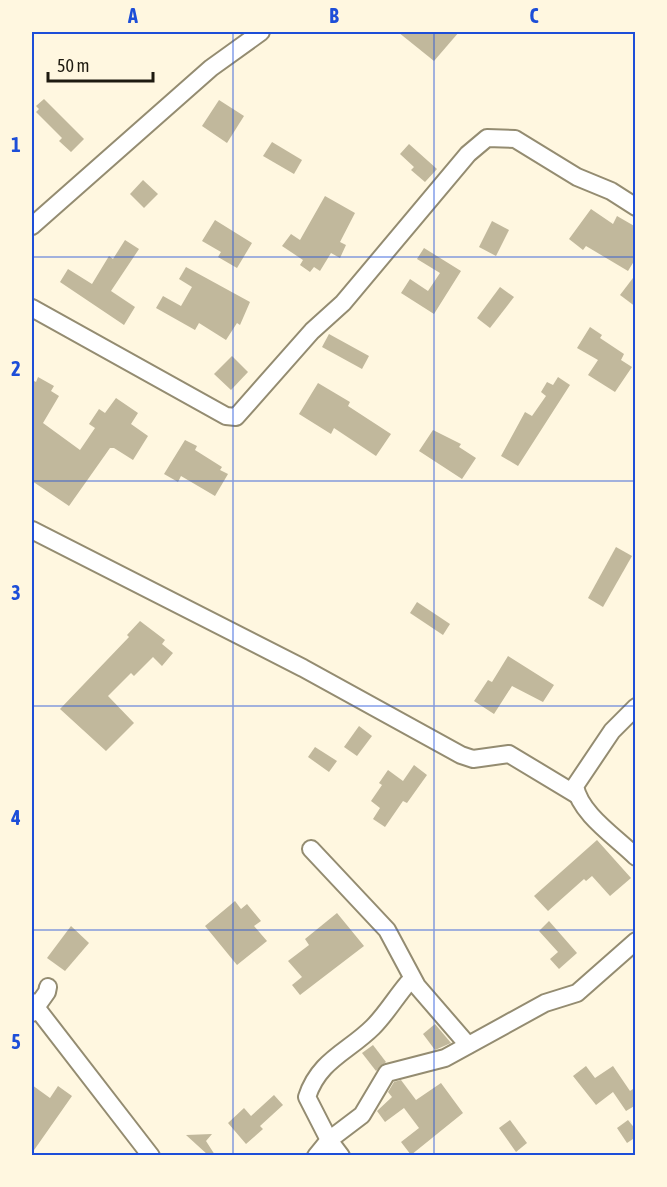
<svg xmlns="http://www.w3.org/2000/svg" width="667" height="1187" viewBox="0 0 667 1187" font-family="'Asap Condensed',sans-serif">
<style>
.building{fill:#c1b89c}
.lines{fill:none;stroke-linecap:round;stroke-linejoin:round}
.minor-casing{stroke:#948c71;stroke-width:20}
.minor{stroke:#fff;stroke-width:16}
.grid{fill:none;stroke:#1d4ed8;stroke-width:1.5;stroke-opacity:0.55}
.neatline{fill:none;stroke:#1d4ed8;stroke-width:2}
.grid-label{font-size:20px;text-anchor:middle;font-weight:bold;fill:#1d4ed8}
</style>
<rect width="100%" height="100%" fill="#fff7e0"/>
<g class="building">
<polygon points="398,32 459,32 434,61"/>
<polygon points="44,99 84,139 71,152 59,141 62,138 36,112 39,109 36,106"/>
<polygon points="219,100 244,116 227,143 202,126"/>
<polygon points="272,142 302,160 294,174 263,156"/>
<polygon points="409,144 437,169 425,182 411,170 414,167 400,154"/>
<polygon points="143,180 158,194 144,208 130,194"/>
<polygon points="325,196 355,213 340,242 346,245 340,258 331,253 320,271 314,267 310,272 300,265 303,260 282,246 291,234 300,240"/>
<polygon points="591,209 613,224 617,216 636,227 636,258 628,271 586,246 583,250 569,239"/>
<polygon points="215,220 252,243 237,268 218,257 221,252 202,241"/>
<polygon points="492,221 509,230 496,256 479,247"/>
<polygon points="125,240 139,249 111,291 135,307 124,325 60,282 68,269 92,284 109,256 113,259"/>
<polygon points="424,248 461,271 434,314 401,293 410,279 428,291 440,273 417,259"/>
<polygon points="186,267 250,302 240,325 237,323 226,340 199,323 195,330 156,308 163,296 181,306 192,287 179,279"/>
<polygon points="636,274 636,307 620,295"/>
<polygon points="500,287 514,297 490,328 477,318"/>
<polygon points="590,327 602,335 600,338 624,354 621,360 632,367 615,392 588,375 598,360 577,348"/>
<polygon points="329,334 369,356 362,369 322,347"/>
<polygon points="232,356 248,372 231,390 214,374"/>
<polygon points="38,377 54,386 51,391 59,396 43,423 80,450 95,428 89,424 99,409 105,413 116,398 138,413 131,424 148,436 133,460 114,448 110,448 69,506 32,481 32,380 36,382"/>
<polygon points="558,377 570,385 518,466 501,456 525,412 532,416 546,396 541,392 547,382 553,385"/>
<polygon points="318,383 350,402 348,406 391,434 376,456 334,428 331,434 299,414"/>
<polygon points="433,430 461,444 459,447 476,458 462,479 419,451"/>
<polygon points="185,440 197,446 195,450 222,467 220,470 228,474 215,496 181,476 178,482 164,474"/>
<polygon points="616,547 632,556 603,607 588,598"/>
<polygon points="417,602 450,624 443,635 410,613"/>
<polygon points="140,621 165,640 162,644 173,653 162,666 153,657 134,676 131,673 108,696 134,723 106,751 60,709 129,637 127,635"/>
<polygon points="508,656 554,685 543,702 512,686 494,714 474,701 488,680 492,682"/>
<polygon points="359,726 372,736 357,756 344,747"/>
<polygon points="315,747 337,761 329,772 308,757"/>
<polygon points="414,765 427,775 407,803 403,801 385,827 373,819 380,808 371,801 382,785 379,783 388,770 403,781"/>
<polygon points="597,840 631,878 610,896 592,876 586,881 584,879 548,911 534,896"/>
<polygon points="235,901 241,909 247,904 261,921 254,926 267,941 237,965 205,926"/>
<polygon points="337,913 364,946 300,995 292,985 302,977 288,961 309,945 305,939"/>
<polygon points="549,921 577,953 559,969 550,959 558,952 539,931"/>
<polygon points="71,926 89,943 65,971 47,958"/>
<polygon points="435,1024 451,1043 435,1050 423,1034"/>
<polygon points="373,1045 386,1062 376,1071 362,1053"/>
<polygon points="586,1066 595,1078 613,1066 630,1091 636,1087 636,1105 626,1111 613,1092 596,1105 573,1076"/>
<polygon points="401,1080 416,1100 441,1083 463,1113 411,1155 401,1142 419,1128 404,1108 385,1122 377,1111 392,1097 388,1092 394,1082"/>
<polygon points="32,1085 50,1098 58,1086 72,1096 32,1153"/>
<polygon points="274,1095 283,1105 260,1126 263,1129 246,1144 228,1123 244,1108 251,1116"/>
<polygon points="510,1120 527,1143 516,1152 499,1128"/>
<polygon points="628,1120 636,1130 636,1137 627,1143 617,1128"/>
<polygon points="212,1134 206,1141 215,1155 208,1155 186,1135"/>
</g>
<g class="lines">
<g class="minor-casing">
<g id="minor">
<polyline points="32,226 211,68 261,32"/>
<polyline points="32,308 226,416 236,417 312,331 343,303 468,154 487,138 515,139 577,177 611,191 636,207"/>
<polyline points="32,530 303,668 461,755 473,759 509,754 577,795"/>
<path d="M 636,707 L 612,731 L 575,786 C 580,814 616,837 636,857"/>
<polyline points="311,849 387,930 417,986 468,1045"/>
<polyline points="32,1002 151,1156"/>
<polyline points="32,1013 47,992 48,987"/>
<polyline points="316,1156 329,1140 362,1115 387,1073 445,1058 545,1003 577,993 636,941"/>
<path d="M 341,1156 L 329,1140 L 307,1097 C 319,1060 348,1052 373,1027 C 386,1014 396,997 408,983"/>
</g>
</g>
<use href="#minor" class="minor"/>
</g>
<path class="grid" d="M 233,32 L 233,1156M 434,32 L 434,1156M 32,257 L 636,257M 32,481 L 636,481M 32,706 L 636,706M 32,930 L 636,930"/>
<rect width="667" height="1187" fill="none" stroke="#fff7e0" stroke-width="66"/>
<path d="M48 72v9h105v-9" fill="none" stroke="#1e1a10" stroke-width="3"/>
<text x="57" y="72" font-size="18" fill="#1e1a10" stroke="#fff7e0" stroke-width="4.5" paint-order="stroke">50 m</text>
<rect x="33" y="33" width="601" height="1121" class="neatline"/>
<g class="grid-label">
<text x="133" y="23">A</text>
<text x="334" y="23">B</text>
<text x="534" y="23">C</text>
<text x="16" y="152">1</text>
<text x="16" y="376">2</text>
<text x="16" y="600">3</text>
<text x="16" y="825">4</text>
<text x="16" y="1049">5</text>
</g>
</svg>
